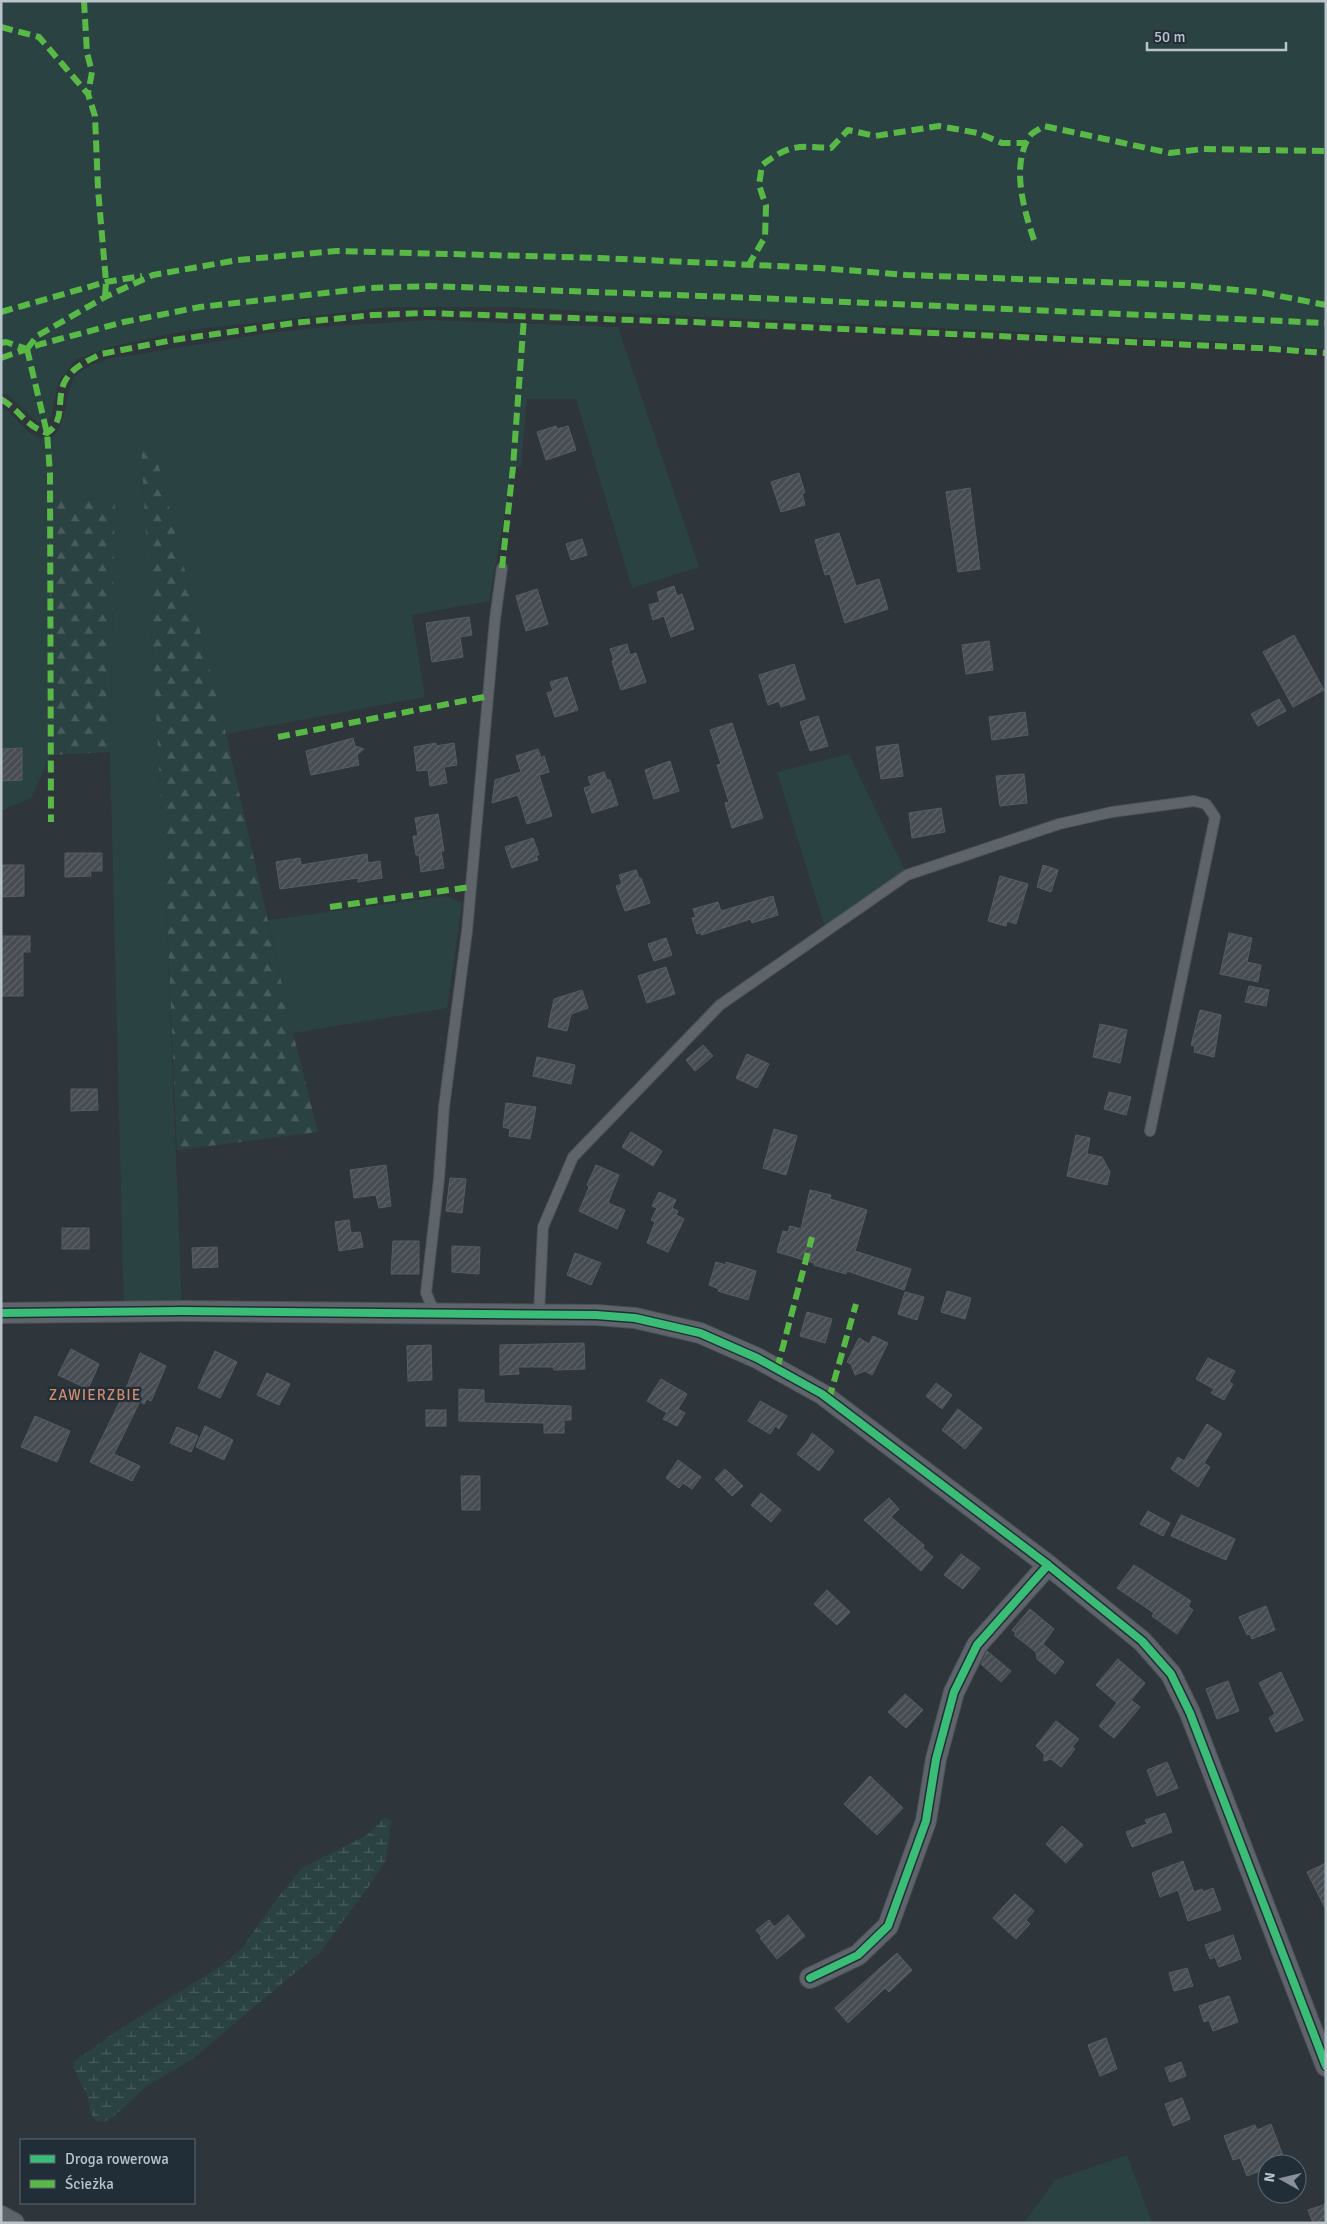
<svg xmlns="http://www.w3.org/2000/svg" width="1327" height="2224" viewBox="0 0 1327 2224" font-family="Signika,sans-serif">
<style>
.grass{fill:#2b4242}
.forest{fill:url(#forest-firs)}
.wetland{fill:url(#wetland-marsh)}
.building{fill:url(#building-hatch);stroke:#565d63}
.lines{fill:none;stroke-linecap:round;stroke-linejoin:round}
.lane-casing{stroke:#4c5156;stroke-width:12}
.street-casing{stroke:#4c5156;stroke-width:22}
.lane{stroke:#5e6469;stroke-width:10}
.street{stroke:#5e6469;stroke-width:20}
.quiet{stroke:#58b947;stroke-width:6;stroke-dasharray:12 6;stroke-linecap:butt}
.cycleway-casing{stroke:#212d37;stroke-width:11}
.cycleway{stroke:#3abd76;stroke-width:8}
.labels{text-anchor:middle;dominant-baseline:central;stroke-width:4.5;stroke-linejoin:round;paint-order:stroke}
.neighbourhood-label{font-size:15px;letter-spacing:1px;fill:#d28b6d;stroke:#212d37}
</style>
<defs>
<pattern id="forest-firs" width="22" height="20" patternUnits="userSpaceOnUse" patternTransform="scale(1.25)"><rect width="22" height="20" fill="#2b4242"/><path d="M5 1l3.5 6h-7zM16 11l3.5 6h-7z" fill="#485c5c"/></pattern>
<pattern id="wetland-marsh" width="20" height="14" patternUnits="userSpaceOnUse" patternTransform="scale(1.25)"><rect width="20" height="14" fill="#2b4242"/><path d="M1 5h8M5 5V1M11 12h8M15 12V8" fill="none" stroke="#485c5c"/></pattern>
<pattern id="building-hatch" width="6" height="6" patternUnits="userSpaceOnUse" patternTransform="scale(1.25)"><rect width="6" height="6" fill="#464c51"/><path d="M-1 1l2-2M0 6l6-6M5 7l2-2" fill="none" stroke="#5f6469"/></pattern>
</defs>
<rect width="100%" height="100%" fill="#2e353b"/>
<g class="grass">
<polygon points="1,1 1326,1 1326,349 1193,340 602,312 506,307 390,307 190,330 114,346 75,360 58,383 51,418 38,423 7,394 1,394"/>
<path d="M 429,320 L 618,327 L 699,567 L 632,588 L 576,399 L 527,399 L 521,467 L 513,467 L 489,601 L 412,615 L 425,697 L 226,734 L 152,440 L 141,445 L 165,873 L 182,1311 L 124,1312 L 110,752 L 115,497 L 49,502 L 51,755 L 31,798 L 1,811 L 1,407 C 16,415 24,433 40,438 C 67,446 64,393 74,378 C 83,367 95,364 107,359 L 268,333 L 333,326 Z"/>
<polygon points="849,754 907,875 826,931 777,772"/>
<polygon points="447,896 462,903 447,1008 293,1033 268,920"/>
<polygon points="1127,2155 1152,2223 1024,2223 1055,2180"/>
</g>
<g class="forest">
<polygon points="152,439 226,734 293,1033 318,1132 177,1150 165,873 141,445"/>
<polygon points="115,497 110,752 51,755 49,502"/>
</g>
<polygon class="wetland" points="384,1818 388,1818 391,1821 386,1860 369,1886 321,1951 191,2060 147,2086 112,2118 104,2122 96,2121 91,2114 87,2095 73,2067 75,2061 114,2033 222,1965 241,1949 280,1895 302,1868 367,1835"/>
<g class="building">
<polygon points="556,426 557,429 568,426 576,450 546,460 537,432"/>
<polygon points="799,473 805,493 802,493 805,505 781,512 771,482"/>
<polygon points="970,488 980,569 958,572 946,492"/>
<polygon points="839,533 856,586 879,579 888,609 845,623 830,574 825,575 815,540"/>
<polygon points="582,539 587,555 571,560 566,544"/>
<polygon points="674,586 677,596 682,594 694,629 671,637 664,616 653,620 649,605 660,602 657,592"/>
<polygon points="537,589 548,624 526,631 516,596"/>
<polygon points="469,617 472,635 460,637 463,657 432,662 426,623"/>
<polygon points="1294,635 1324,690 1293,707 1263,652"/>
<polygon points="989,641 993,670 966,674 962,645"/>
<polygon points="627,644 630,655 636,653 646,682 621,690 612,661 614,660 610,649"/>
<polygon points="794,664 805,699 781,707 779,701 768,705 759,675"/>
<polygon points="567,677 578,710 555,717 547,693 553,691 550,682"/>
<polygon points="1279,699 1286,711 1258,726 1251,714"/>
<polygon points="1025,712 1028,735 992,740 989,717"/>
<polygon points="818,716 828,746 810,751 800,722"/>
<polygon points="732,723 763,818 732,828 725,803 729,802 717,765 721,764 710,730"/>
<polygon points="353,738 355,746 364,749 357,755 359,765 311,775 306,751"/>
<polygon points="436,743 436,746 454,743 457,765 444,767 447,783 430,786 428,770 417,771 414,747"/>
<polygon points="898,744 903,776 881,779 876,747"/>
<polygon points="22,748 22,780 1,781 1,749"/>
<polygon points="538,749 541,758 544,756 549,772 539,775 552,816 527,824 518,795 492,803 495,780 521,772 516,756"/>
<polygon points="670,761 679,791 654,799 645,770"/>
<polygon points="604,772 607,780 610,780 618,805 592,813 584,788 591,786 588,777"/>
<polygon points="1024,774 1027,803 1000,806 996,776"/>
<polygon points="941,808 945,832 912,838 909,813"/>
<polygon points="438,814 444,851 441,851 444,868 421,872 419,855 416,855 413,836 418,836 415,818"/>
<polygon points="533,838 539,855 536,855 538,860 512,868 505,847"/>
<polygon points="65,853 102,853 102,871 90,871 91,876 65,877"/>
<polygon points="367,854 368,863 380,861 382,878 358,882 358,878 280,889 276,862 300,858 301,865"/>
<polygon points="1,865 24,865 24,896 1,897"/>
<polygon points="1043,865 1058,870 1051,892 1037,887"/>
<polygon points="636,870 639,878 641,878 650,903 625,911 616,886 622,884 619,875"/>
<polygon points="1000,876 1028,884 1016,924 1007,921 1006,926 988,921"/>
<polygon points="773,896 778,915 752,923 751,919 701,935 701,932 697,934 692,918 696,917 693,909 718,902 721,911"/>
<polygon points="1229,933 1252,938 1247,962 1261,965 1258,982 1220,974"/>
<polygon points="2,936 30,936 30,952 23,952 23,996 1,996"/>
<polygon points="666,938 672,955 654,961 648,944"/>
<polygon points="666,967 675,994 647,1003 638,976"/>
<polygon points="1249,986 1269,990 1266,1006 1245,1002"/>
<polygon points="582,990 588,1008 571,1014 567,1031 548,1027 554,999"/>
<polygon points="1200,1010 1221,1015 1214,1057 1194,1052 1195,1046 1191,1045"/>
<polygon points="1100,1024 1127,1030 1120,1063 1093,1057"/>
<polygon points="703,1045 713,1056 695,1071 686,1060"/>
<polygon points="747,1054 769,1064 757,1088 736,1078"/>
<polygon points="537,1057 575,1065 571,1084 533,1076"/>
<polygon points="71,1089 97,1089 98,1110 71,1111"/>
<polygon points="1109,1092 1131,1097 1126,1115 1104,1109"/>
<polygon points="506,1103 536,1107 530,1139 509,1136 510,1129 503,1127"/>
<polygon points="774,1129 797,1136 786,1175 763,1168"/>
<polygon points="631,1132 662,1151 653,1166 622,1147"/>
<polygon points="1076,1135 1090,1138 1087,1154 1102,1157 1110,1172 1107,1185 1067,1176"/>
<polygon points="386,1165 391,1206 379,1208 376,1195 354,1198 350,1170"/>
<polygon points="596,1165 619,1175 608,1203 625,1210 617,1229 579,1211 589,1187 587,1185"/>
<polygon points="450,1178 466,1179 462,1213 446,1211"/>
<polygon points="810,1190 831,1195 830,1199 867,1210 855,1251 911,1269 904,1290 847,1271 846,1274 814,1265 814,1263 777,1252 783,1231 788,1232 790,1226 801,1229"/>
<polygon points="659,1192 676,1200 672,1208 678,1211 676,1215 684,1219 668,1252 647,1243 655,1222 651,1220 657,1208 652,1206"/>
<polygon points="349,1220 351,1233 360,1232 363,1247 339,1251 335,1222"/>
<rect x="62" y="1228" width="27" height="21"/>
<polygon points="393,1241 419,1241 419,1274 391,1274"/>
<polygon points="452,1246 480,1247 479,1274 452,1272"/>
<polygon points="217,1247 218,1267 193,1268 192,1248"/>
<polygon points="575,1253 601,1263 591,1285 567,1275"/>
<polygon points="716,1262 726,1265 726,1262 756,1271 748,1300 718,1291 719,1289 709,1285"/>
<polygon points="947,1291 971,1298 965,1319 941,1312"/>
<polygon points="905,1292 924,1297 917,1320 898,1314"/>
<polygon points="807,1312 832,1319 825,1343 800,1336"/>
<polygon points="873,1336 888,1343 872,1375 865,1371 855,1375 851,1364 847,1362 859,1338 869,1344"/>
<polygon points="584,1343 585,1369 554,1370 553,1367 518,1367 519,1374 500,1375 500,1345"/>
<polygon points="431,1345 432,1380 408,1381 407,1346"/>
<polygon points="71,1349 99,1364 88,1389 58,1375"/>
<polygon points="215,1351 237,1362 220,1398 198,1388"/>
<polygon points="140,1353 166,1366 151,1401 147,1399 144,1404 140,1401 114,1454 140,1466 132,1481 90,1462 126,1389"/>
<polygon points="1208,1358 1235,1371 1229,1382 1233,1384 1224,1400 1211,1393 1214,1389 1196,1379"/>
<polygon points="267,1373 290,1384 279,1405 257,1395"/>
<polygon points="661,1379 687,1394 678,1409 685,1413 677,1426 663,1419 667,1413 647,1401"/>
<polygon points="936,1383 952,1395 942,1409 926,1396"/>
<polygon points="459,1389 484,1390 484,1403 571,1406 571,1420 564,1420 564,1433 544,1433 544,1423 459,1421"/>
<polygon points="760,1401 787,1416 779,1429 775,1426 770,1434 748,1421"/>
<polygon points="958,1409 982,1428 965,1449 942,1430"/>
<rect x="426" y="1410" width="20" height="16"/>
<polygon points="35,1416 70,1431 57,1462 21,1447"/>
<polygon points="1207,1424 1222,1434 1204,1463 1210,1467 1198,1487 1171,1469 1178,1457 1184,1461"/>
<polygon points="205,1426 233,1440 224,1460 196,1447"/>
<polygon points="177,1427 198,1436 191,1452 170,1443"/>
<polygon points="812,1433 834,1451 819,1471 797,1454 807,1442"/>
<polygon points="678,1460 701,1477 692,1489 683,1483 679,1488 666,1478"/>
<polygon points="725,1469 743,1486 732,1496 715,1479"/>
<polygon points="461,1476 480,1476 480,1510 462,1510"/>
<polygon points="761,1493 781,1510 771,1522 751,1505"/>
<polygon points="889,1498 899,1509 891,1517 924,1545 923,1548 933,1557 921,1571 864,1520"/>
<polygon points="1148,1511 1170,1523 1163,1536 1140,1524"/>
<polygon points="1181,1515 1235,1539 1226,1560 1171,1536"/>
<polygon points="961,1554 980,1568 963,1589 944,1575"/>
<polygon points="1134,1565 1191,1601 1188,1606 1193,1610 1177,1634 1152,1616 1154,1613 1117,1588"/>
<polygon points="827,1590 850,1612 837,1625 814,1604"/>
<polygon points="1266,1606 1275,1630 1252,1639 1250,1634 1247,1635 1239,1617"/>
<polygon points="1030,1609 1054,1629 1043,1644 1064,1662 1055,1674 1037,1659 1036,1652 1014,1635 1016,1633 1012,1630"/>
<polygon points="987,1651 1011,1671 1001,1682 981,1664"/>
<polygon points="1118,1659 1145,1683 1131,1700 1140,1707 1114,1738 1099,1726 1117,1703 1096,1685"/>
<polygon points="1281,1672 1303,1720 1276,1732 1269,1718 1275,1714 1259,1683"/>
<polygon points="1228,1681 1239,1711 1217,1719 1206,1689"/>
<polygon points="905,1694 923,1710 906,1728 888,1712"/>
<polygon points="1056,1721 1079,1739 1072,1747 1075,1749 1061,1767 1051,1759 1044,1761 1044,1754 1036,1746"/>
<polygon points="1167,1762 1178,1788 1157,1796 1147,1770"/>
<polygon points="870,1776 903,1808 877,1835 844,1804"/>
<polygon points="1165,1813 1172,1832 1132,1847 1126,1832 1147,1824 1145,1820"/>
<polygon points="1062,1826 1083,1845 1066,1863 1046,1844"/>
<polygon points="1183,1861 1194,1892 1202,1889 1203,1892 1213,1888 1221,1910 1188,1921 1178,1890 1160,1897 1152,1873"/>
<polygon points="1326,1863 1326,1910 1307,1872"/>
<polygon points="1015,1894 1034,1911 1026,1920 1030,1924 1016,1939 993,1918"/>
<polygon points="788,1915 805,1936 777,1959 760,1938 762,1937 756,1930 769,1920 774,1927"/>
<polygon points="1233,1935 1241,1959 1219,1967 1215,1957 1210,1959 1205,1945"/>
<polygon points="897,1953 912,1970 889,1992 885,1988 848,2023 835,2008"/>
<polygon points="1187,1968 1193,1986 1174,1991 1169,1973"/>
<polygon points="1229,1996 1238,2022 1213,2031 1209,2020 1204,2022 1199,2006"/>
<polygon points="1106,2038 1117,2069 1100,2076 1088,2045"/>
<polygon points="1181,2062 1186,2076 1170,2082 1165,2068"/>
<polygon points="1182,2098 1190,2119 1173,2126 1165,2104"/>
<polygon points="1271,2124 1283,2156 1263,2164 1265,2169 1247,2176 1240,2158 1233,2160 1224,2136 1255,2125 1257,2130"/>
<polygon points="1326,2204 1326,2223 1313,2223 1308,2210"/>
</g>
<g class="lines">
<g class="lane-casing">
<g id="lane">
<polyline points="435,1313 426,1293 439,1179 444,1107 467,931 495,619 502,568"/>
<polyline points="539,1314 543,1227 573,1157 720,1005 907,875 1059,824 1112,812 1194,801 1206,804 1215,817 1150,1131"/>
</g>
</g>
<g class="street-casing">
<g id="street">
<polyline points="1,1313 182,1311 596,1315 635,1318 700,1333 757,1358 822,1394 1048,1565 1142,1641 1171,1674 1190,1713 1326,2066"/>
<polyline points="810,1978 858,1955 888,1926 926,1821 936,1759 954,1692 977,1645 1048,1565"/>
<polyline points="1,2216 14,2223"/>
</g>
</g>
<use href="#lane" class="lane"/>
<use href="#street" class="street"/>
<g class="quiet">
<polyline points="84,1 87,53 92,72 88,94"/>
<polyline points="1,27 39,37 88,94 95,116 98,189 106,282 105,297"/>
<path d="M 1034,240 C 1024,210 1011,167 1029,137 C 1031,133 1040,129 1044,126 L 1170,153 L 1203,149 L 1326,151"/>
<path d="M 748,266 L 765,237 L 766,206 L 759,185 L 762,165 C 790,144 797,146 831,148 L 848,130 L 875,136 L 939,126 L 978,133 L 1002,143 L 1027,143"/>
<polyline points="1,312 106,282 142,276"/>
<polyline points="1,343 6,342 27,349"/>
<polyline points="27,349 37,336 105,297 153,275 238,260 336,251 600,258 820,268 907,275 1183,285 1259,292 1326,305"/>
<polyline points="27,349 47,433 50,473 51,822"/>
<polyline points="1,358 41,344 124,322 200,307 370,288 431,286 756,298 1326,323"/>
<path d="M 1,399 C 20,410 25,426 47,433 C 66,420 56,402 64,383 C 71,368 87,361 101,354 L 173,340 L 294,323 L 373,315 L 426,313 L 691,322 L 1259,348 L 1326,353"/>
<polyline points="502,568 513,467 524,317"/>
<polyline points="278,737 489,696"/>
<polyline points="330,907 470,887"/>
<polyline points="777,1369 812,1237"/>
<polyline points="829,1399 856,1304"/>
</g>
<g class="cycleway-casing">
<g id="cycleway">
<polyline points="1,1313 182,1311 596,1315 635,1318 700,1333 757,1358 822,1394 1048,1565 1142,1641 1171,1674 1190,1713 1326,2066"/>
<polyline points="810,1978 858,1955 888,1926 926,1821 936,1759 954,1692 977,1645 1048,1565"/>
</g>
</g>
<use href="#cycleway" class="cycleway"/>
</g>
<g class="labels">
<g class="neighbourhood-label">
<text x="95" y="1395">ZAWIERZBIE</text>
</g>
</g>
<rect width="1327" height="2224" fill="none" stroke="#b9c3cb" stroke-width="5"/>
<rect x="20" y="2139" width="175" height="65" fill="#212d37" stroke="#5e6972"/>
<rect x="30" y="2155" width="25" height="8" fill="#3abd76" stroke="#5e6972"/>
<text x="65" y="2164" font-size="15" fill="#b9c3cb">Droga rowerowa</text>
<rect x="30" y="2180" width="25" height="8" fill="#58b947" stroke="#5e6972"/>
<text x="65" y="2189" font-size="15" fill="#b9c3cb">Ścieżka</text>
<g transform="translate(1282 2179) rotate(278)"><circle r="24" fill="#212d37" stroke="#5e6972"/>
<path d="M0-4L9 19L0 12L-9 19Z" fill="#889199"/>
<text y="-8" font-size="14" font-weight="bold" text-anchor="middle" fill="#b9c3cb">N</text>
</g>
<path d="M1147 42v8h139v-8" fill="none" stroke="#b9c3cb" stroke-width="2.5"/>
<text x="1154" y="42" font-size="15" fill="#b9c3cb" stroke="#212d37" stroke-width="4" paint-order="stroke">50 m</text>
</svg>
